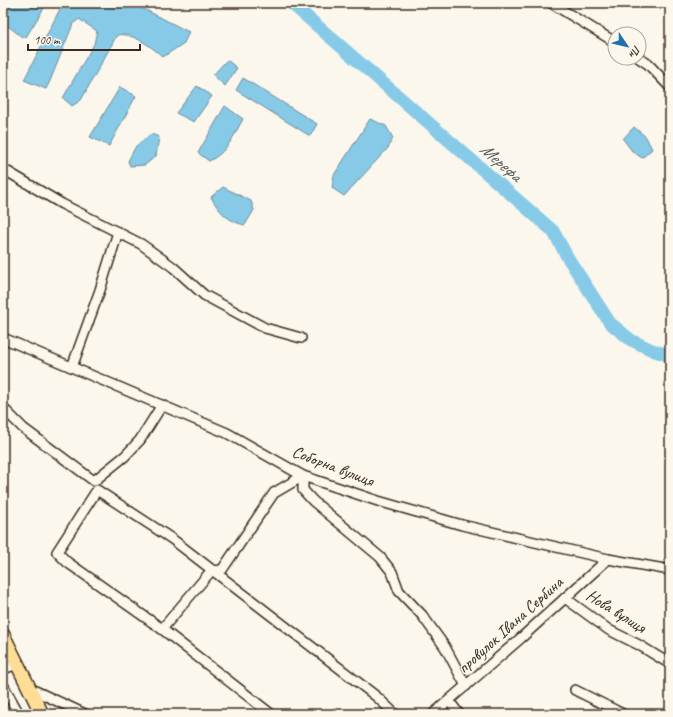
<svg xmlns="http://www.w3.org/2000/svg" width="673" height="717" viewBox="0 0 673 717" font-family="Caveat,sans-serif">
<style>
.water{fill:#87cae8;stroke:#698a97}
.lines{fill:none;stroke-linecap:round;stroke-linejoin:round}
.river{stroke:#87cae8;stroke-width:13}
.minor-casing{stroke:#3b2a1e;stroke-width:12}
.highway-casing{stroke:#3b2a1e;stroke-width:16}
.minor{stroke:#fbf7ec;stroke-width:9}
.highway{stroke:#fedd96;stroke-width:13}
.labels{text-anchor:middle;dominant-baseline:central;stroke-width:3;stroke-linejoin:round;paint-order:stroke}
.street-label{font-size:17px;fill:#3b2a1e;stroke:#fbf7ec}
.water-label{font-size:18px;font-style:italic;fill:#525a5b;stroke:#fbf7ec}
</style>
<rect width="100%" height="100%" fill="#fbf7ec"/>
<filter id="ink" filterUnits="userSpaceOnUse"><feTurbulence type="fractalNoise" baseFrequency=".025" numOctaves="2"/><feDisplacementMap in="SourceGraphic" scale="8" xChannelSelector="R" yChannelSelector="G"/><feConvolveMatrix kernelMatrix="1 2 1 2 8 2 1 2 1" color-interpolation-filters="sRGB"/></filter>
<g filter="url(#ink)">
<g class="water">
<polygon points="13,3 47,3 26,37 22,37 3,22 3,18"/>
<path d="M 63,3 L 132,3 L 189,32 L 184,43 L 163,57 C 152,47 132,32 117,35 L 81,100 L 72,106 L 63,98 L 94,44 L 97,31 L 79,19 L 73,24 L 50,81 L 46,89 L 24,80 Z"/>
<polygon points="227,60 237,68 225,86 213,75"/>
<polygon points="243,78 317,124 310,136 236,90"/>
<polygon points="197,86 212,96 194,122 176,113"/>
<polygon points="120,87 136,96 109,146 90,137"/>
<path d="M 225,106 L 243,119 C 234,135 227,153 209,161 L 198,153 Z"/>
<polygon points="370,119 386,126 393,138 388,148 344,196 332,188 334,175"/>
<polygon points="634,127 646,137 652,149 642,158 632,151 623,139"/>
<polygon points="151,134 159,137 156,156 145,165 130,166 128,161 136,146"/>
<path d="M 223,187 L 251,201 L 254,210 L 245,225 C 229,222 219,212 211,197 Z"/>
</g>
<g class="lines">
<polyline class="river" points="291,3 553,231 568,258 610,323 631,340 652,350 670,356"/>
<g class="minor-casing">
<g id="minor">
<polyline points="551,3 615,42"/>
<polyline points="639,58 648,64 670,87"/>
<polyline points="3,169 62,204 141,244 173,267 204,295 265,328 301,338"/>
<polyline points="3,338 227,433 303,476 378,501 462,525 608,559 670,570"/>
<polyline points="72,367 100,290 118,232"/>
<polyline points="3,408 23,428 94,481 125,456 140,440 162,405"/>
<polyline points="565,598 609,630 639,645 670,664"/>
<polyline points="162,629 211,571 222,570 274,493 303,476 303,490 313,501 380,557 392,572 399,591 422,615 445,647 466,686"/>
<polyline points="3,669 17,664"/>
<polyline points="3,685 19,714"/>
<polyline points="29,688 85,714"/>
<polyline points="575,690 623,714"/>
<polyline points="449,701 459,714"/>
<polyline points="271,714 162,629 67,562 57,552 97,490 172,539 377,697 395,714"/>
<polyline points="433,714 521,638 608,559"/>
</g>
</g>
<g class="highway-casing">
<polyline id="highway" points="3,635 42,714"/>
</g>
<use href="#minor" class="minor"/>
<use href="#highway" class="highway"/>
</g>
</g>
<g class="labels">
<g class="street-label">
<text transform="translate(333 466) rotate(21)">Соборна вулиця</text>
<text transform="translate(616 611) rotate(32)">Нова вулиця</text>
<text transform="translate(510 625) rotate(-42)">провулок Івана Сербина</text>
</g>
<g class="water-label">
<text transform="translate(501 162) rotate(41)">Мерефа</text>
</g>
</g>
<rect width="673" height="717" fill="none" stroke="#fbf7ec" stroke-width="16"/>
<rect x="8" y="8" width="657" height="701" fill="none" stroke="#3b2a1e" stroke-width="1.5" filter="url(#ink)"/>
<g transform="translate(627 46) rotate(125)"><circle r="19" fill="#fbf7ec" stroke="#aea59a"/>
<path d="M0-3L7 15L0 10L-7 15Z" fill="#1f6fb2"/>
<text y="-6" font-size="11" font-weight="bold" text-anchor="middle" fill="#3b2a1e">Пн</text>
</g>
<path d="M28 44v6h112v-6" fill="none" stroke="#3b2a1e" stroke-width="2"/>
<text x="34" y="44" font-size="12" fill="#3b2a1e" stroke="#fbf7ec" stroke-width="3" paint-order="stroke">100 m</text>
</svg>
